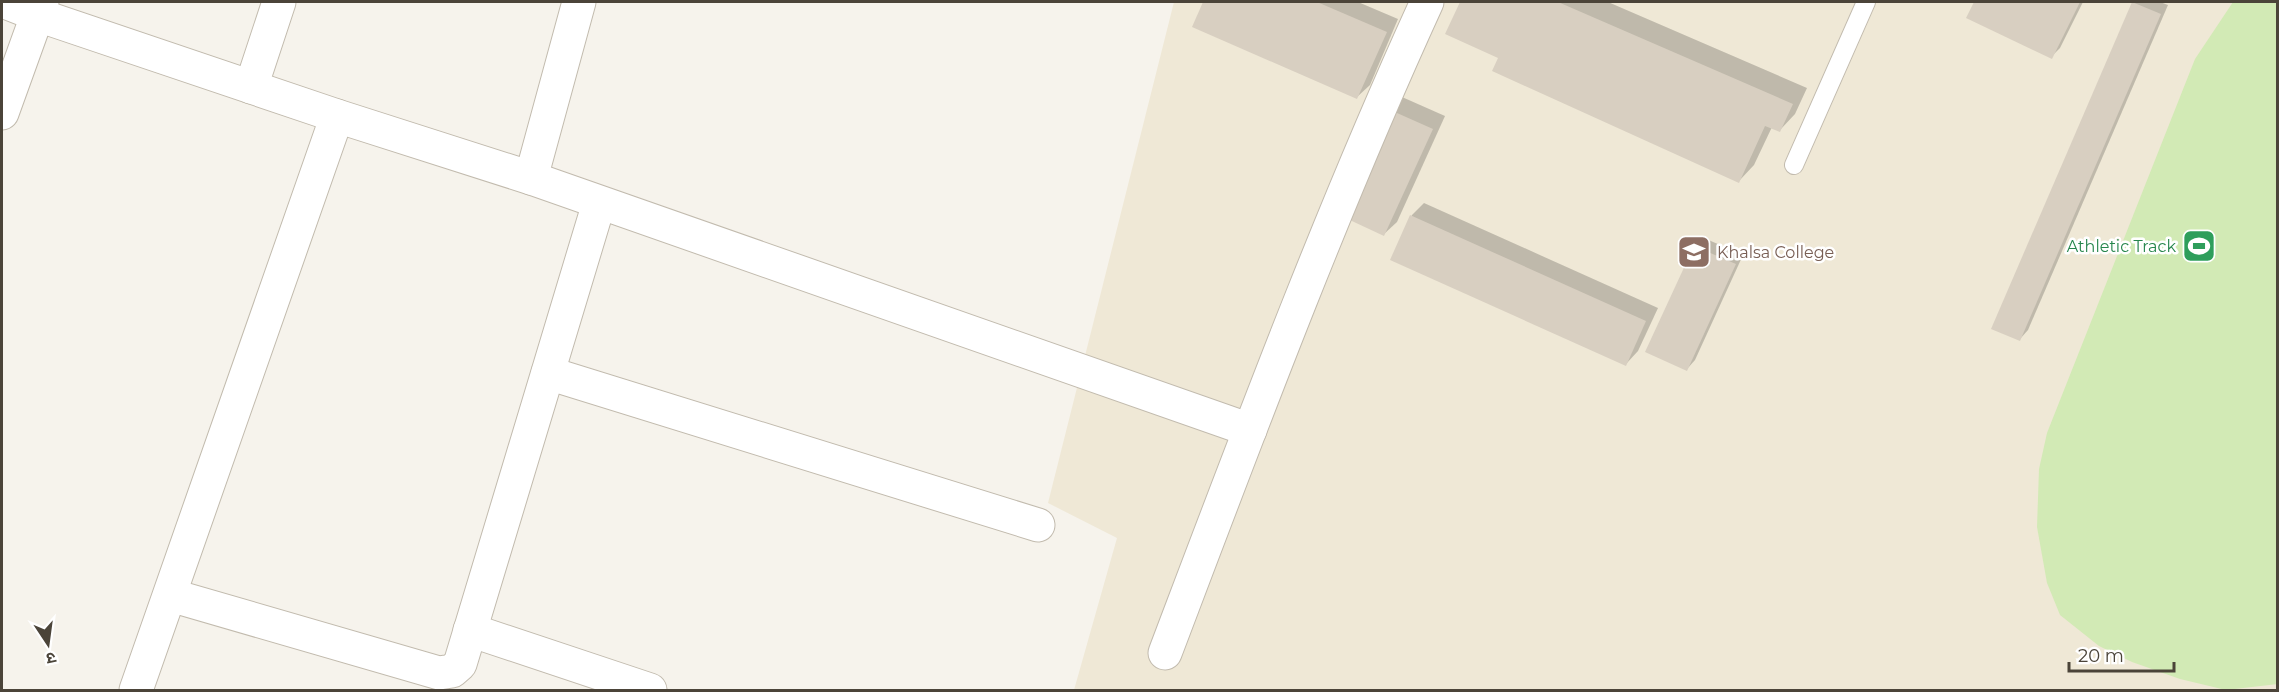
<svg xmlns="http://www.w3.org/2000/svg" width="2279" height="692" viewBox="0 0 2279 692" font-family="Montserrat,'Noto Sans Devanagari',sans-serif">
<style>
.education{fill:#efe8d6}
.green{fill:#d2eab5}
.shadow{fill:#0003}
.building{fill:#d8cfc1}
.lines{fill:none;stroke-linecap:round;stroke-linejoin:round}
.lane-casing{stroke:#c2bbae;stroke-width:20}
.street-casing{stroke:#c2bbae;stroke-width:35}
.lane{stroke:#fff;stroke-width:18}
.street{stroke:#fff;stroke-width:33}
.labels{text-anchor:middle;dominant-baseline:central;stroke-width:5;stroke-linejoin:round;paint-order:stroke}
.leisure-label{font-size:16px;fill:#27864d;stroke:#fff;text-anchor:end}
.education-label{font-size:16px;fill:#785e54;stroke:#fff;text-anchor:start}
</style>
<rect width="100%" height="100%" fill="#f6f3ec"/>
<polygon class="education" points="1174,2 2277,2 2277,690 1074,690 1117,538 1048,503"/>
<polygon class="green" points="2233,2 2277,2 2278,684 2226,690 2180,679 2132,662 2099,646 2060,615 2047,583 2037,527 2039,469 2047,433 2195,59"/>
<g class="shadow">
<polygon points="1205,2 1358,2 1398,19 1370,85 1357,97 1194,26"/>
<polygon points="1461,2 1608,2 1807,88 1795,114 1780,130 1772,127 1754,165 1739,181 1500,57 1447,33"/>
<polygon points="1976,2 2083,2 2060,48 2051,57 1968,17"/>
<polygon points="2133,2 2160,2 2168,5 2028,330 2020,339 1993,328"/>
<polygon points="1402,97 1445,116 1397,222 1384,234 1341,214"/>
<polygon points="1424,203 1658,308 1638,351 1626,364 1392,259 1412,215"/>
<polygon points="1704,238 1743,255 1695,360 1687,369 1695,247"/>
</g>
<g class="building">
<polygon points="1203,2 1317,2 1387,32 1357,99 1192,27"/>
<polygon points="1460,2 1558,2 1793,104 1780,132 1765,126 1739,183 1492,71 1498,58 1445,34"/>
<polygon points="1974,2 2080,2 2052,59 1966,18"/>
<polygon points="2132,2 2161,14 2020,341 1991,329"/>
<polygon points="1388,109 1433,129 1384,236 1339,215"/>
<polygon points="1410,215 1646,321 1626,366 1390,260"/>
<polygon points="1694,246 1736,264 1687,371 1645,352"/>
</g>
<g class="lines">
<g class="lane-casing">
<polyline id="lane" points="1794,165 1866,2"/>
</g>
<g class="street-casing">
<g id="street">
<polyline points="5,2 38,15 337,116 531,178 1250,430"/>
<polyline points="251,87 279,2"/>
<polyline points="2,113 42,2"/>
<polyline points="531,178 579,2"/>
<polyline points="548,373 1038,525"/>
<polyline points="170,595 439,673 452,671 460,664 599,203"/>
<polyline points="470,630 650,690"/>
<path d="M 1165,653 C 1248,434 1330,214 1427,2"/>
<polyline points="136,690 337,116"/>
</g>
</g>
<use href="#lane" class="lane"/>
<use href="#street" class="street"/>
</g>
<defs>
<g id="stadium-square" transform="scale(1.725)"><rect x="-9" y="-9" width="18" height="18" rx="4" fill="#2e9e5b" stroke="#fff"/><path d="M0-5a6.5 5 0 1 0 0 10a6.5 5 0 1 0 0-10ZM-3.5-1.8h7v3.6h-7Z" fill="#fff"/></g>
<g id="university-square" transform="scale(1.725)"><rect x="-9" y="-9" width="18" height="18" rx="4" fill="#8d6e63" stroke="#fff"/><path d="M0-5L7-2L0 1L-7-2ZM-4 1L0 2.5L4 1V4Q0 6-4 4Z" fill="#fff"/></g>
</defs>
<g fill-rule="evenodd">
<use href="#stadium-square" x="2199" y="246"/>
<use href="#university-square" x="1694" y="252"/>
</g>
<g class="labels">
<g class="leisure-label">
<text x="2176" y="246">Athletic Track</text>
</g>
<g class="education-label">
<text x="1717" y="252">Khalsa College</text>
</g>
</g>
<rect width="2279" height="692" fill="none" stroke="#4b4439" stroke-width="6"/>
<g transform="translate(48 644) rotate(167)" stroke="#ffffff" stroke-width="4.5" paint-order="stroke">
<path d="M0-4.5L10 22L0 15L-10 22Z" fill="#4b4439"/>
<text y="-9" font-size="16" font-weight="bold" text-anchor="middle" fill="#4b4439">उ</text>
</g>
<path d="M2069 662v9h105v-9" fill="none" stroke="#4b4439" stroke-width="3"/>
<text x="2078" y="662" font-size="18" fill="#4b4439" stroke="#ffffff" stroke-width="4.5" paint-order="stroke">20 m</text>
</svg>
